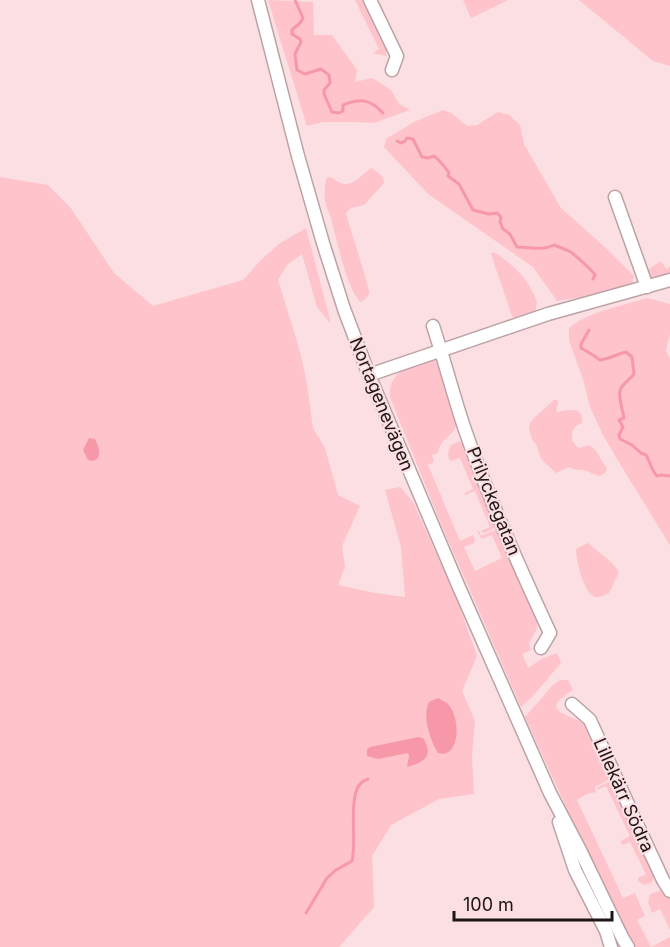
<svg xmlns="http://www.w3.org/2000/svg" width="670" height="947" viewBox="0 0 670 947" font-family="Inter,sans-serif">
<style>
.green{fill:#fec3cb}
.water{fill:#f698a7}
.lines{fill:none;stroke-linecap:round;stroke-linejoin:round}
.stream{stroke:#f698a7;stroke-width:3}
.minor-casing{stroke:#bca2a5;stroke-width:15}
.minor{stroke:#fff;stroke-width:12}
.labels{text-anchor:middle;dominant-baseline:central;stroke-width:4.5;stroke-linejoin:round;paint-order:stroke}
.street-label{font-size:18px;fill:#1e1516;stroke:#fbdfe2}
</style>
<rect width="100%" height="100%" fill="#fbdfe2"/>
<g class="green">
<polygon points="268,0 313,2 314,35 332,35 357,70 355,82 372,78 391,90 399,104 410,110 374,123 356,122 323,122 307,126"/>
<polygon points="355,0 364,0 386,47 386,56 373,53 379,49"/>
<polygon points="463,0 508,0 471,18"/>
<polygon points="579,0 670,0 670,66 653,61"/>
<path d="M 443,110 L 451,113 L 467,126 L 477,125 L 498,112 L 509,115 L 520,125 L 524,144 L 561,208 L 607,249 L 634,276 L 632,283 C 609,294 582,297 557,301 L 533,267 L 428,194 L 384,147 L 386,139 L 414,122 Z"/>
<path d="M 371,168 C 377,172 384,175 384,183 L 364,205 L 351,208 L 346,213 C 353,239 362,264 369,291 C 370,296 365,299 361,302 C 347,291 336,236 331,218 C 330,214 327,209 326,205 C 324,197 324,184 327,177 C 333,177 335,181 341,183 C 353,188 362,174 371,168 Z"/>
<polygon points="0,177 48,185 70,207 114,273 153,306 243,280 262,259 279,244 306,228 331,324 317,307 302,254 287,265 278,280 299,348 306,378 313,428 325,448 338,495 360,506 342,546 345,567 338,585 375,593 405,597 401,547 385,490 400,487 413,502 457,600 477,656 462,691 475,721 472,756 474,794 439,799 391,825 372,856 374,907 339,947 0,947"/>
<path d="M 494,252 C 516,267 527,277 537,302 L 535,313 L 516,320 L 512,316 L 493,260 L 491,254 Z"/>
<path d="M 661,261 L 666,269 L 670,267 L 670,275 C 661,277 647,284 649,269 Z"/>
<path d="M 647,298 L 670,304 L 670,334 L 666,350 L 670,359 L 670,545 L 623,469 L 603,435 L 590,407 L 583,379 L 569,340 L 569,328 C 589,311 623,306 647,298 Z"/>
<path d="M 432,360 L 435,360 L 439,365 L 456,425 C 453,437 441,437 438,453 L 432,455 L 434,462 L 428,465 L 460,541 L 473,535 L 475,541 L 474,543 L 464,547 L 475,571 L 502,558 L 492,535 L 482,539 L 476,530 L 479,531 L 481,536 L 498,529 L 536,615 C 540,630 534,631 529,644 L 531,650 L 522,654 L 528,668 L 540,660 L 554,654 L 557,653 L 561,663 L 533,696 L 521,707 L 441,524 L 390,397 C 388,370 411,366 432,360 Z"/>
<path d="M 554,400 L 557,400 L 558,403 L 556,412 C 566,411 584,404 582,423 C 573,426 572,431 572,440 L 578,448 L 590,445 L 596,451 L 607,469 L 605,473 L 600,476 C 595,475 592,473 587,471 C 580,469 575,471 569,467 L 556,473 L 541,459 L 537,446 L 532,439 L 529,429 L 530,423 L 535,417 Z"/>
<path d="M 459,441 L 463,444 L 497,527 L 484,533 L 481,531 L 490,527 L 475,491 L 465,495 L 465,493 L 473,489 L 460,458 L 450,461 C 447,455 448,451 451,445 Z"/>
<path d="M 588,543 L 612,563 L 619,572 L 609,593 C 605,595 599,598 595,597 C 583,593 576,559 576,549 Z"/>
<path d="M 560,680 L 568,680 L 573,690 C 535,713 572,713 585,725 L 610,779 L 595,787 L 596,792 L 587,794 L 577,800 L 623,898 L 635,893 L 645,916 L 637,920 L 651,947 L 670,937 L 670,947 L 633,947 L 572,820 L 525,717 L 553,685 Z"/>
<path d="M 611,781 L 655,875 C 653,882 651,884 644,885 L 638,881 L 638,878 L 646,874 L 630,842 L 622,845 L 621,841 L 630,836 L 606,786 L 597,790 L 598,787 Z"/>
<polygon points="662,890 670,899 670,930 660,909 652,913 648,902 650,894"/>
</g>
<g class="water">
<path d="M 89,438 L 95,439 C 98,446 101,451 98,458 L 93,461 L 88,460 L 83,450 Z"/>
<path d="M 438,698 C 440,699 445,702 447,703 C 461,715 461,760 438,753 C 430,739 422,717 429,702 Z"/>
<path d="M 419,737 L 423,738 C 434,756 425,762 407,767 L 409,756 L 408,753 L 378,759 L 367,756 L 367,749 L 370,747 Z"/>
</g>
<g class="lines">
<g class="stream">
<path d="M 295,0 L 303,18 L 300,23 L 292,30 L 292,34 L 300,39 L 301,42 L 295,54 L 297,70 L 305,74 L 321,69 L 329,75 L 330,83 L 324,90 L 324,94 L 332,112 L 339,113 L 343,111 L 343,105 C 361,98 370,99 383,113"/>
<path d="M 397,141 L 401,143 L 405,141 L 407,138 L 413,139 L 422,157 L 428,158 L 434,156 C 438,159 447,169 449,173 L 448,176 L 459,184 L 473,210 L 489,214 L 497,213 L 501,217 L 500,222 L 503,229 L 510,234 L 517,247 C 530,247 542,251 554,245 C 559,247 564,249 569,251 C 573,253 593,271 595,275 L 593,279"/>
<path d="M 589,330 L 581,344 L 581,348 L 593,355 L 600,360 C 609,359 617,354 626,352 L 632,357 L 634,374 C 630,379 624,383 621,388 C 617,394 623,411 624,418 L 619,420 L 623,427 L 619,435 L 620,439 L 632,445 L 641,453 L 646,455 C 650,461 651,470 657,476 L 661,475 L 670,476"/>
<path d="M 306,913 L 327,878 L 336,870 L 352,861 C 357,842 348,798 360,784 C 362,782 365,780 368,779"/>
</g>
<g class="minor-casing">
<g id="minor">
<polyline points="258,0 298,156 323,243 344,309 369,375 458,585 550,793 580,850 623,939 628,947"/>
<polyline points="370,0 397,56 392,70"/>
<polyline points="615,197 647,287"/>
<path d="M 433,326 C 444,359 453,394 464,427 C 488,497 519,566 550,633 L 541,648"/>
<polyline points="369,375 548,314 670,280"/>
<polyline points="572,704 590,720 637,824 663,880 670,891"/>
<polyline points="559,822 575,870 606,931 611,947"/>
</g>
</g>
<use href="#minor" class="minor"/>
</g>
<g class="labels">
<g class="street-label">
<text transform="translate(382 404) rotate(68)">Nortagenevägen</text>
<text transform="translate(494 501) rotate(68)">Prilyckegatan</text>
<text transform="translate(624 795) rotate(66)">Lillekärr Södra</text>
</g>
</g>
<path d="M454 911v9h158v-9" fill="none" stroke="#1e1516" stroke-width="3"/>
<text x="463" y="911" font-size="18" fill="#1e1516" stroke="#fbdfe2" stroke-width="4.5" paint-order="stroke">100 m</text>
</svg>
